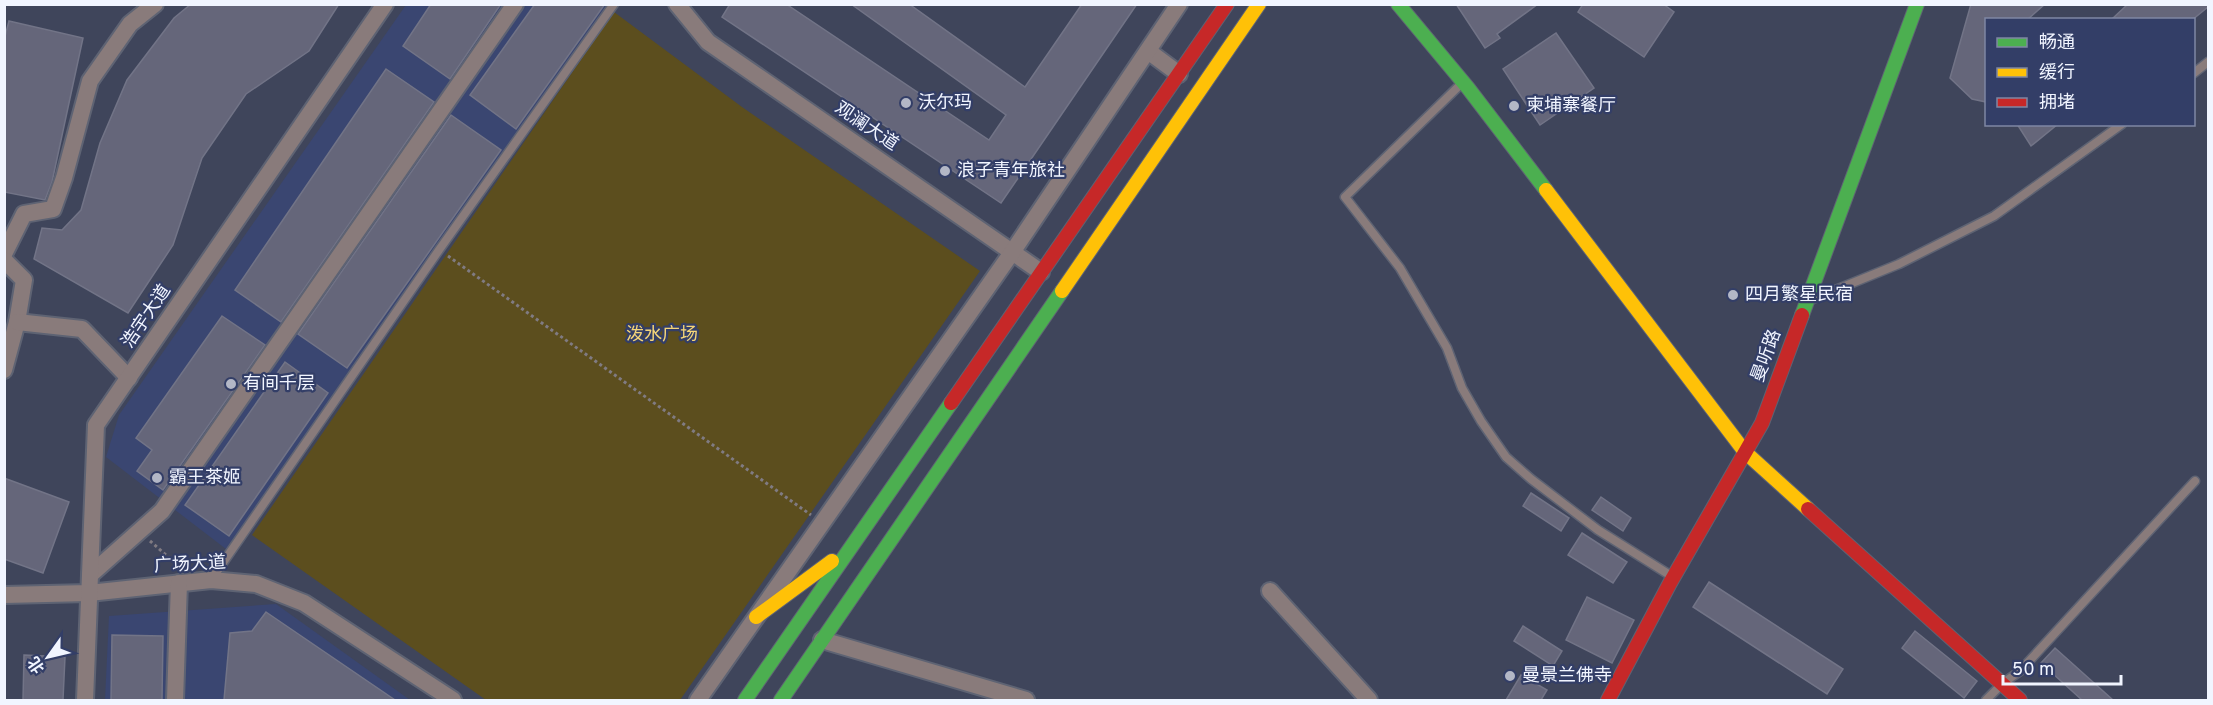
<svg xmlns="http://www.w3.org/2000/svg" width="2213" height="705" viewBox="0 0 2213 705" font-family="Overpass,'Noto Sans SC',sans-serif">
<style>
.built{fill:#3a4671}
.green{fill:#5c4e1e}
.building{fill:#65667a;stroke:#727487;stroke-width:1.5}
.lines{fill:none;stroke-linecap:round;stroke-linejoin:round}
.lane-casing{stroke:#5e6373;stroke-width:11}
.street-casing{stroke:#5e6373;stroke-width:20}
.fast-casing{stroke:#5e6373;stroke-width:16}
.slow-casing{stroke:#5e6373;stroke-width:16}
.jam-casing{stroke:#5e6373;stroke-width:16}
.path{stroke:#807b82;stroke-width:3;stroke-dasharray:3 3;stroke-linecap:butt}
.lane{stroke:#897b7b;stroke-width:8}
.street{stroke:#897b7b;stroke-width:16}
.fast{stroke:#4caf50;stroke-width:14}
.slow{stroke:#ffc107;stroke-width:14}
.jam{stroke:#c62828;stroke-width:14}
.poi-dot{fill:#b3b7c6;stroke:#333e67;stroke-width:2}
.labels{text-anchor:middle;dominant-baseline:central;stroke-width:4.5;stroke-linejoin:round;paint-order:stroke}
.poi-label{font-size:18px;fill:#f1f5ff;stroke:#333e67;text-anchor:start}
.street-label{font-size:18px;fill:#f1f5ff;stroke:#333e67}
.park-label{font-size:18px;fill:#f5d578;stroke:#333e67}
</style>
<rect width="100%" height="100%" fill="#3f455b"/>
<g class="built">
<polygon points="406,5 609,5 226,549 106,457 119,415"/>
<polygon points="276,604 410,700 105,700 109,616"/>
</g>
<polygon class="green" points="614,12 742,107 980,271 680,700 486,700 252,535"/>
<g class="building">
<polygon points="191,4 339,4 309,51 246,94 202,158 173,245 128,313 34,259 42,228 62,230 81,210 100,143 127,80 174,18"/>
<polygon points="431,4 501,4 450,79 403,46"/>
<polygon points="535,4 605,4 516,129 470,95"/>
<polygon points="730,4 786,4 989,140 1006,115 851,4 909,4 1025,87 1082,4 1137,4 1001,203 722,17"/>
<polygon points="1456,4 1538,4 1497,34 1500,38 1485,48"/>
<polygon points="1583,4 1663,4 1674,12 1644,57 1578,12"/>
<polygon points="1971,4 2045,4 2027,20 1986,20 1986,102 1972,99 1950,78"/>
<polygon points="2128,4 2208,4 2208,7 2192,20 2111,20"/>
<polygon points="9,21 83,38 52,182 45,200 4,192 4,40"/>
<polygon points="1556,33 1594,88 1540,125 1503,69"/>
<polygon points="386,69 434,102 281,322 235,290"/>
<polygon points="451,115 501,150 347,368 298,334"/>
<polygon points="2017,124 2058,124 2031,146"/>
<polygon points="222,316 265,345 163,490 137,471 152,450 136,438"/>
<polygon points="285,362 328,393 229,536 185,505"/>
<polygon points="4,478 69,502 43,573 4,559"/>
<polygon points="1531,493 1569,518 1561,531 1523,506"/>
<polygon points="1601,497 1631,518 1623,531 1592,510"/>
<polygon points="1582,533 1627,562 1613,583 1568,555"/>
<polygon points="1709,582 1843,669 1827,694 1693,607"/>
<polygon points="1587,597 1634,620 1612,663 1566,640"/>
<polygon points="266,612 395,700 224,700 230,633 252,631"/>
<polygon points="1523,626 1562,651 1553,666 1514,641"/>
<polygon points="1915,631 1977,681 1964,698 1902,648"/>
<polygon points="112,635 163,636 162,700 111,700"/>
<polygon points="2055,648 2113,700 2082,700 2041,663"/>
<polygon points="24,655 65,657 63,700 23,700"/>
<polygon points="1521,675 1547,690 1541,700 1506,700"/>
</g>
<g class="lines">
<g class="lane-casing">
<g id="lane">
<polyline points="2194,73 2208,62"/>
<polyline points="1461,84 1345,197 1400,268 1447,348 1462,388 1481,421 1506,457 1531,479 1598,530 1673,577"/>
<polyline points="1813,299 1899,264 1994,216 2122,124"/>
<polyline points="211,580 439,250 614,4"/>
<polyline points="1986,700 2002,684 2020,671 2195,481"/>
</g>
</g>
<g class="street-casing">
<g id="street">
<polyline points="677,4 708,42 1041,272"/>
<polyline points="1148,51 1179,74"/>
<polyline points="4,254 24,214 53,209 64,178 90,81 130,24 155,4"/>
<polyline points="4,260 24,280 17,322 4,370"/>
<polyline points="17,322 82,329 129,378"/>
<polyline points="90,575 162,511 515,4"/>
<polyline points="1270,591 1369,700"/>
<polyline points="4,595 89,593 211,580 256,584 304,603 453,700"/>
<polyline points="822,640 1026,700"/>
<polyline points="85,700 96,425 385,4"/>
<polyline points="175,700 179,583"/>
<polyline points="698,700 1013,251 1179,4"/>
</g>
</g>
<g class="fast-casing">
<g id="fast">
<polyline points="1398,4 1468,88 1546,190"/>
<polyline points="1802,315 1917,4"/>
<polyline points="745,700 951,403"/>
<polyline points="781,700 1062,291"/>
</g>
</g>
<g class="slow-casing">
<g id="slow">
<polyline points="1546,190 1745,452 1808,509"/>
<polyline points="1062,291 1259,4"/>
<polyline points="756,617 832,561"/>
</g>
</g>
<g class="jam-casing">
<g id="jam">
<polyline points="951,403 1227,4"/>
<polyline points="1808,509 2020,700"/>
<polyline points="1608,700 1670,583 1762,423 1802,315"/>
</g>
</g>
<g class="path">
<polyline points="448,256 811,515"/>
<polyline points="150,541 181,568"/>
</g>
<use href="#lane" class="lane"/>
<use href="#street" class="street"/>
<use href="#fast" class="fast"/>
<use href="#slow" class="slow"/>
<use href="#jam" class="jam"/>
</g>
<g class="poi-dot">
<circle cx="906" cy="103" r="6"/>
<circle cx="1514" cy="106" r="6"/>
<circle cx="945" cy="171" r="6"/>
<circle cx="1733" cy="295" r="6"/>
<circle cx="231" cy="384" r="6"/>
<circle cx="157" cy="478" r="6"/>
<circle cx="1510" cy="676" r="6"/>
</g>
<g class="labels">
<g class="poi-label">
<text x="918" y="103">沃尔玛</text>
<text x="1526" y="106">柬埔寨餐厅</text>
<text x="957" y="171">浪子青年旅社</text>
<text x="1745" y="295">四月繁星民宿</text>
<text x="243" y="384">有间千层</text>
<text x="169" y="478">霸王茶姬</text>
<text x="1522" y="676">曼景兰佛寺</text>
</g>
<g class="street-label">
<text transform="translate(866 127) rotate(34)">观澜大道</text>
<text transform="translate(147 317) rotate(-56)">浩宇大道</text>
<text transform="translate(1767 356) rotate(-70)">曼听路</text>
<text transform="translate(190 565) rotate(-3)">广场大道</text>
</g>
<g class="park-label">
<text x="662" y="335">泼水广场</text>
</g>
</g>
<rect width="2213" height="705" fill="none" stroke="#f1f5ff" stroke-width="12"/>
<rect x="1985" y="18" width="210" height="108" fill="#333e67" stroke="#7f87a4" stroke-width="1.5"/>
<rect x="1997" y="38" width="30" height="9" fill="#4caf50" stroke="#7f87a4" stroke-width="1.5"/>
<text x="2039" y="48" font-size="18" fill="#f1f5ff">畅通</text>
<rect x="1997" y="68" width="30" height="9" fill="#ffc107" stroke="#7f87a4" stroke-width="1.5"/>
<text x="2039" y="78" font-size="18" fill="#f1f5ff">缓行</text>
<rect x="1997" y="98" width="30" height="9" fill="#c62828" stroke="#7f87a4" stroke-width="1.5"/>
<text x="2039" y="108" font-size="18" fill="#f1f5ff">拥堵</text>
<g transform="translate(48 657) rotate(236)" stroke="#333e67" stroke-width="4.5" paint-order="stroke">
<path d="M0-4.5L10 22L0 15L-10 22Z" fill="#f1f5ff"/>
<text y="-9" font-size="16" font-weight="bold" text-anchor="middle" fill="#f1f5ff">北</text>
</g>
<path d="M2003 675v9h118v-9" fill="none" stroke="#f1f5ff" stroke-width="3"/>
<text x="2012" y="675" font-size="18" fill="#f1f5ff" stroke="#333e67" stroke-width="4.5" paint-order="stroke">50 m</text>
</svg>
